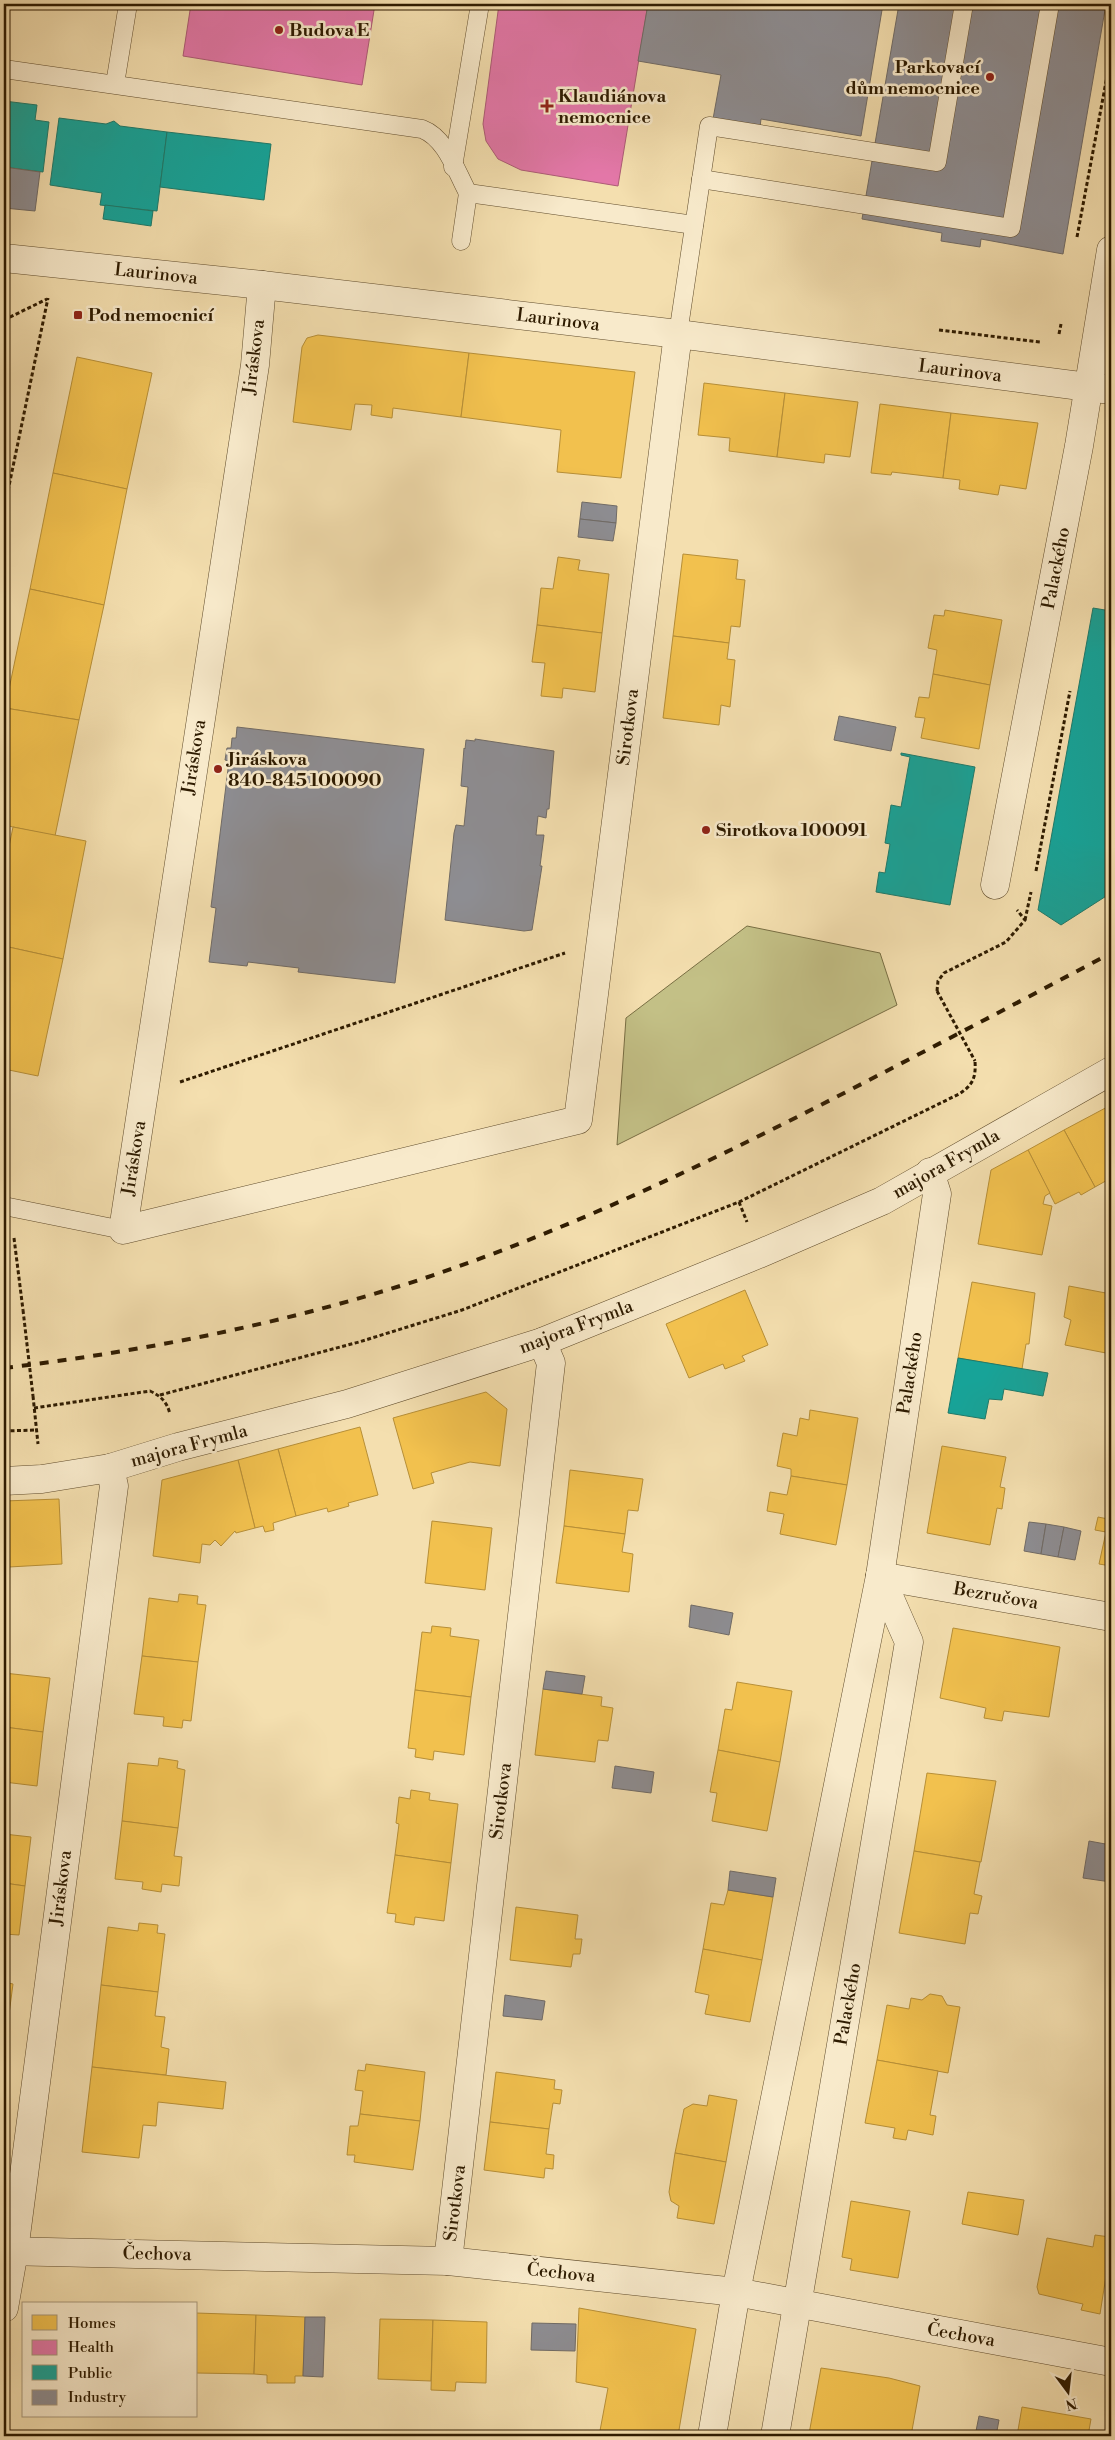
<svg xmlns="http://www.w3.org/2000/svg" width="1115" height="2440" viewBox="0 0 1115 2440" font-family="'Libre Bodoni',serif">
<style>
.green{fill:#c3c086;stroke:#786e43}
.homes{fill:#f2c14e;stroke:#b78f37}
.health{fill:#e377a8;stroke:#ad5b76}
.public{fill:#17a398;stroke:#1e7a6a}
.industry{fill:#8d8d92;stroke:#706b66}
.lines{fill:none;stroke-linecap:round;stroke-linejoin:round}
.lane-casing{stroke:#604c2c;stroke-width:19}
.street-casing{stroke:#604c2c;stroke-width:29}
.path{stroke:#2e1b00;stroke-width:3;stroke-dasharray:4 2.5;stroke-linecap:butt}
.lane{stroke:#f8eacb;stroke-width:18}
.street{stroke:#f8eacb;stroke-width:28}
.rail{stroke:#2e1b00;stroke-width:4;stroke-dasharray:9 9;stroke-linecap:butt}
.path-bridge{stroke:#2e1b00;stroke-width:3;stroke-dasharray:4 2.5;stroke-linecap:butt}
.poi-dot{fill:#8f2418;stroke:#f8eacb;stroke-width:2}
.labels{text-anchor:middle;dominant-baseline:central;stroke-width:5;stroke-linejoin:round;paint-order:stroke}
.poi-label{font-size:18px;font-weight:bold;fill:#2e1b00;stroke:#f8eacb;text-anchor:start}
.street-label{font-size:18px;fill:#2e1b00;stroke:#f8eacb}
</style>
<rect width="100%" height="100%" fill="#f4dfaf"/>
<filter id="stains"><feTurbulence type="fractalNoise" baseFrequency=".004" numOctaves="4"/><feColorMatrix values="0 0 0 0 .2 0 0 0 0 .09 0 0 0 0 .02 0 0 0 .5 -.17"/></filter>
<radialGradient id="worn" r=".72"><stop offset=".6" stop-color="#630" stop-opacity="0"/><stop offset="1" stop-color="#630" stop-opacity=".3"/></radialGradient>
<polygon class="green" points="747,926 880,953 897,1005 617,1145 626,1018"/>
<g class="homes">
<polygon points="318,335 469,353 461,417 393,408 392,418 371,415 372,405 355,404 351,430 293,422 302,347 307,338"/>
<polygon points="469,353 635,372 621,478 557,472 561,430 461,417"/>
<polygon points="77,357 152,373 127,489 53,473"/>
<polygon points="704,383 785,393 777,457 729,451 730,438 698,435"/>
<polygon points="785,393 858,402 850,457 825,454 824,463 777,457"/>
<polygon points="880,404 951,413 943,478 892,472 891,475 871,473"/>
<polygon points="951,413 1038,423 1026,489 1000,485 998,495 959,489 960,480 943,478"/>
<polygon points="53,473 127,489 104,605 30,589"/>
<polygon points="683,554 738,560 736,579 745,580 740,627 731,626 729,643 673,636"/>
<polygon points="558,557 580,560 578,570 609,574 602,633 537,625 541,588 553,589"/>
<polygon points="30,589 104,605 79,720 5,708"/>
<polygon points="945,610 1002,620 990,685 933,674 937,650 928,648 934,615 944,616"/>
<polygon points="537,625 602,633 595,692 563,688 562,698 541,696 545,663 532,662"/>
<polygon points="673,636 729,643 727,659 735,660 730,707 721,705 719,725 663,718"/>
<polygon points="933,674 990,685 979,749 921,738 925,718 915,717 919,697 929,698"/>
<polygon points="5,708 79,720 55,836 4,825"/>
<polygon points="13,827 86,841 63,959 4,946 4,871"/>
<polygon points="4,946 63,959 38,1076 4,1069"/>
<polygon points="1111,1105 1111,1178 1095,1187 1064,1130"/>
<polygon points="1064,1130 1095,1187 1081,1195 1079,1192 1055,1204 1028,1150"/>
<polygon points="1028,1150 1050,1193 1045,1196 1043,1204 1052,1206 1042,1255 978,1244 991,1170"/>
<polygon points="972,1282 1035,1293 1029,1344 1026,1344 1022,1369 958,1358"/>
<polygon points="1069,1286 1111,1294 1111,1354 1065,1345 1071,1320 1064,1317"/>
<polygon points="745,1290 768,1345 742,1356 745,1361 725,1369 723,1364 689,1378 666,1324"/>
<polygon points="486,1392 507,1409 500,1466 470,1462 431,1473 434,1483 413,1489 393,1418"/>
<polygon points="810,1410 858,1418 847,1485 791,1476 791,1469 777,1466 783,1433 797,1436 800,1418 809,1420"/>
<polygon points="360,1427 378,1495 348,1503 349,1506 328,1512 327,1508 296,1516 278,1449"/>
<polygon points="942,1446 1006,1457 1000,1487 1005,1488 1002,1509 997,1508 990,1545 927,1533"/>
<polygon points="278,1449 296,1516 273,1523 274,1530 265,1532 263,1526 255,1528 238,1460"/>
<polygon points="238,1460 255,1528 236,1533 235,1531 221,1546 215,1540 210,1545 202,1544 200,1563 153,1556 162,1480"/>
<polygon points="570,1470 643,1479 638,1511 628,1510 625,1534 564,1526"/>
<polygon points="791,1476 847,1485 836,1545 780,1534 784,1514 767,1511 770,1492 787,1495"/>
<polygon points="59,1499 62,1564 9,1567 9,1573 4,1573 4,1501"/>
<polygon points="1111,1501 1111,1566 1099,1564 1106,1532 1095,1530 1098,1517 1108,1519"/>
<polygon points="432,1521 492,1528 485,1590 425,1583"/>
<polygon points="564,1526 625,1534 622,1552 633,1554 629,1592 556,1583"/>
<polygon points="179,1594 198,1596 197,1604 206,1605 198,1662 142,1656 149,1598 178,1602"/>
<polygon points="432,1626 451,1628 450,1636 479,1640 471,1697 415,1690 422,1632 431,1633"/>
<polygon points="953,1628 1060,1647 1049,1717 1004,1711 1002,1721 984,1718 986,1708 940,1698"/>
<polygon points="142,1656 198,1662 191,1721 183,1720 182,1728 163,1726 164,1717 134,1714"/>
<polygon points="4,1673 50,1678 43,1732 4,1727"/>
<polygon points="737,1682 792,1691 780,1762 718,1750 725,1709 732,1710"/>
<polygon points="543,1689 602,1697 601,1706 613,1708 608,1741 598,1740 595,1762 535,1755"/>
<polygon points="415,1690 471,1697 464,1755 434,1751 433,1760 415,1757 416,1749 408,1748"/>
<polygon points="4,1727 43,1732 37,1786 4,1782"/>
<polygon points="718,1750 780,1762 767,1831 712,1821 717,1793 710,1792"/>
<polygon points="159,1758 178,1761 177,1768 185,1770 178,1828 122,1821 128,1763 158,1766"/>
<polygon points="927,1773 996,1781 981,1862 914,1851"/>
<polygon points="411,1790 430,1793 429,1800 458,1804 451,1863 395,1855 399,1824 396,1823 399,1797 410,1799"/>
<polygon points="122,1821 178,1828 174,1856 182,1857 179,1886 162,1884 161,1892 142,1889 143,1882 115,1879"/>
<polygon points="4,1834 31,1837 25,1886 4,1883"/>
<polygon points="914,1851 980,1862 974,1894 982,1896 978,1914 970,1913 965,1944 899,1933"/>
<polygon points="395,1855 451,1863 444,1921 415,1917 414,1925 395,1922 396,1914 387,1913"/>
<polygon points="4,1883 25,1886 19,1935 4,1934"/>
<polygon points="728,1890 773,1897 762,1960 703,1949 711,1903 724,1905"/>
<polygon points="516,1907 578,1915 575,1939 582,1939 580,1954 573,1954 571,1967 510,1960"/>
<polygon points="139,1923 158,1925 157,1933 165,1934 158,1992 101,1985 108,1927 138,1931"/>
<polygon points="703,1949 762,1960 750,2022 705,2014 709,1995 695,1992"/>
<polygon points="4,1982 13,1984 6,2037 4,2037"/>
<polygon points="101,1985 158,1992 155,2016 165,2017 161,2047 169,2049 166,2075 92,2067"/>
<polygon points="930,1994 942,1996 947,2005 960,2007 948,2073 877,2060 887,2005 909,2009 911,1998 922,2000"/>
<polygon points="877,2060 938,2071 930,2115 936,2116 933,2135 908,2130 906,2140 893,2138 895,2128 865,2123"/>
<polygon points="366,2064 425,2072 420,2121 360,2114 363,2091 355,2090 358,2070 365,2071"/>
<polygon points="92,2067 226,2082 223,2109 158,2102 156,2126 143,2125 139,2158 82,2152"/>
<polygon points="496,2072 555,2080 554,2089 562,2090 560,2104 553,2103 549,2129 490,2122"/>
<polygon points="709,2095 737,2100 726,2162 675,2153 684,2109 693,2104 707,2106"/>
<polygon points="360,2114 420,2121 413,2170 354,2162 355,2155 347,2155 350,2126 358,2126"/>
<polygon points="490,2122 549,2129 546,2154 554,2155 553,2169 545,2168 544,2178 484,2170"/>
<polygon points="675,2153 726,2162 714,2224 677,2218 679,2206 671,2201 669,2192"/>
<polygon points="968,2192 1024,2200 1018,2235 962,2224"/>
<polygon points="851,2201 910,2211 898,2278 850,2270 852,2259 842,2257"/>
<polygon points="1095,2235 1110,2237 1108,2249 1111,2250 1111,2276 1106,2276 1100,2314 1081,2310 1083,2304 1039,2294 1037,2287 1047,2238 1093,2247"/>
<polygon points="579,2308 696,2329 678,2436 599,2436 608,2388 576,2382"/>
<polygon points="196,2313 256,2315 254,2374 196,2373"/>
<polygon points="256,2315 305,2317 303,2376 295,2376 295,2383 267,2383 267,2375 254,2374"/>
<polygon points="380,2319 433,2320 431,2381 378,2379"/>
<polygon points="433,2320 487,2322 486,2383 456,2382 455,2391 431,2390"/>
<polygon points="821,2368 889,2378 920,2386 911,2436 824,2436 809,2434"/>
<polygon points="1022,2407 1091,2419 1088,2436 1017,2436"/>
</g>
<g class="health">
<polygon points="191,4 375,4 362,85 183,56"/>
<polygon points="499,4 648,4 618,186 521,170 498,159 486,141 483,124"/>
</g>
<g class="public">
<polygon points="4,101 37,105 35,120 49,122 43,172 4,167"/>
<polygon points="59,118 106,124 114,121 120,126 167,132 157,211 100,205 102,193 50,185"/>
<polygon points="167,132 271,144 264,200 160,187"/>
<polygon points="105,205 153,211 151,226 103,219"/>
<polygon points="1093,608 1111,611 1111,893 1061,925 1038,910"/>
<polygon points="901,753 975,767 950,905 876,892 879,872 885,873 890,844 885,843 891,805 901,807 910,757 901,755"/>
<polygon points="958,1358 1048,1373 1043,1396 1004,1389 1002,1400 989,1399 985,1419 948,1413"/>
</g>
<g class="industry">
<polygon points="648,4 883,4 861,136 761,119 760,127 713,119 721,75 638,61"/>
<polygon points="899,4 1106,4 1063,254 981,239 980,247 941,241 942,233 862,219"/>
<polygon points="4,167 40,172 35,211 4,208"/>
<polygon points="582,502 617,506 616,523 580,519"/>
<polygon points="580,519 616,523 613,541 578,537"/>
<polygon points="839,716 896,727 891,751 834,740"/>
<polygon points="237,727 424,749 395,983 298,972 299,968 248,962 247,966 209,962 216,908 211,907 229,761 225,760 227,748 231,748 232,738 236,738"/>
<polygon points="475,739 554,751 549,809 547,809 546,818 538,816 536,835 544,835 540,866 542,866 532,930 524,931 445,920 454,833 456,825 464,826 468,787 461,786 464,748 465,749 466,740 475,741"/>
<polygon points="1029,1522 1046,1524 1041,1554 1024,1551"/>
<polygon points="1046,1524 1064,1527 1058,1557 1041,1554"/>
<polygon points="1064,1527 1081,1531 1075,1560 1058,1557"/>
<polygon points="691,1605 733,1613 729,1635 689,1627"/>
<polygon points="546,1671 585,1676 582,1694 543,1689"/>
<polygon points="615,1766 654,1772 651,1793 612,1788"/>
<polygon points="1089,1841 1111,1845 1111,1882 1083,1878"/>
<polygon points="730,1871 776,1878 773,1897 728,1890"/>
<polygon points="505,1995 545,2001 542,2020 503,2016"/>
<polygon points="305,2317 325,2317 323,2377 303,2376"/>
<polygon points="532,2323 576,2324 575,2351 531,2350"/>
<polygon points="979,2416 999,2420 996,2436 975,2436"/>
</g>
<g class="lines">
<g class="lane-casing">
<g id="lane">
<path d="M 4,69 L 422,129 C 446,138 456,171 468,193 L 694,225"/>
<polyline points="115,84 128,4"/>
<polyline points="453,167 480,4"/>
<polyline points="701,179 1011,228 1050,4"/>
<polyline points="461,241 468,193"/>
<polyline points="678,334 709,126 937,162 964,4"/>
<polyline points="4,1206 123,1230"/>
</g>
</g>
<g class="street-casing">
<g id="street">
<polyline points="4,258 262,285 678,334 1111,390"/>
<polyline points="262,285 255,365 123,1230 578,1120 678,334"/>
<polyline points="995,885 1079,446 1111,250"/>
<polyline points="4,1481 42,1479 110,1468 178,1447 347,1404 542,1342 759,1254 882,1201 1111,1071"/>
<polyline points="880,1576 1111,1617"/>
<polyline points="4,2251 448,2261 736,2292 1111,2362"/>
<polyline points="448,2261 551,1363 542,1342"/>
<polyline points="4,2308 14,2251 114,1486 110,1468"/>
<polyline points="712,2436 736,2292 880,1576 937,1194 930,1172"/>
<polyline points="775,2436 909,1642 880,1576"/>
</g>
</g>
<g class="path">
<polyline points="1077,237 1111,55"/>
<polyline points="4,320 47,299"/>
<polyline points="939,330 1040,342"/>
<polyline points="1059,334 1061,324"/>
<polyline points="4,510 48,298"/>
<polyline points="1036,871 1070,691"/>
<polyline points="1025,920 1031,892"/>
<polyline points="937,991 938,981 944,973 1006,942 1025,920 1017,910"/>
<polyline points="180,1082 565,953"/>
<polyline points="739,1202 747,1222"/>
<polyline points="14,1238 23,1310"/>
<path d="M 160,1395 L 359,1342 L 462,1310 L 739,1202 L 959,1094 C 973,1085 976,1078 975,1061"/>
<polyline points="33,1396 38,1444"/>
<path d="M 34,1408 L 150,1391 C 161,1396 167,1402 170,1414"/>
<polyline points="4,1431 37,1430"/>
</g>
<use href="#lane" class="lane"/>
<use href="#street" class="street"/>
<path class="rail" d="M 4,1368 C 146,1351 288,1323 425,1278 C 571,1229 710,1162 846,1092 C 935,1046 1023,1000 1111,953"/>
<g class="path-bridge">
<polyline points="937,991 975,1061"/>
<polyline points="23,1310 33,1396"/>
</g>
</g>
<g class="poi-dot">
<circle cx="279" cy="30" r="5"/>
<circle cx="990" cy="77" r="5"/>
<path d="M544.5 98.5h5v5h5v5h-5v5h-5v-5h-5v-5h5z"/>
<rect x="73" y="310" width="10" height="10" rx="2.5"/>
<circle cx="218" cy="769" r="5"/>
<circle cx="706" cy="830" r="5"/>
</g>
<g class="labels">
<g class="poi-label">
<text x="289" y="30">Budova E</text>
<text x="980" y="67" text-anchor="end">Parkovací<tspan x="980" dy="21">dům nemocnice</tspan></text>
<text x="558" y="96">Klaudiánova<tspan x="558" dy="21">nemocnice</tspan></text>
<text x="88" y="315">Pod nemocnicí</text>
<text x="228" y="759">Jiráskova<tspan x="228" dy="21">840-845 100090</tspan></text>
<text x="716" y="830">Sirotkova 100091</text>
</g>
<g class="street-label">
<text transform="translate(156 274) rotate(6)">Laurinova</text>
<text transform="translate(558 320) rotate(7)">Laurinova</text>
<text transform="translate(254 357) rotate(-83)">Jiráskova</text>
<text transform="translate(960 371) rotate(7)">Laurinova</text>
<text transform="translate(1056 568) rotate(-79)">Palackého</text>
<text transform="translate(628 727) rotate(-83)">Sirotkova</text>
<text transform="translate(194 757) rotate(-81)">Jiráskova</text>
<text transform="translate(134 1158) rotate(-81)">Jiráskova</text>
<text transform="translate(946 1164) rotate(-30)">majora Frymla</text>
<text transform="translate(576 1327) rotate(-21)">majora Frymla</text>
<text transform="translate(910 1373) rotate(-81)">Palackého</text>
<text transform="translate(189 1446) rotate(-15)">majora Frymla</text>
<text transform="translate(996 1596) rotate(10)">Bezručova</text>
<text transform="translate(501 1801) rotate(-83)">Sirotkova</text>
<text transform="translate(61 1888) rotate(-83)">Jiráskova</text>
<text transform="translate(848 2004) rotate(-80)">Palackého</text>
<text transform="translate(455 2203) rotate(-83)">Sirotkova</text>
<text transform="translate(157 2254) rotate(1)">Čechova</text>
<text transform="translate(561 2273) rotate(6)">Čechova</text>
<text transform="translate(961 2335) rotate(10)">Čechova</text>
</g>
</g>
<rect width="1115" height="2440" fill="none" stroke="#f4dfaf" stroke-width="20"/>
<rect x="5" y="5" width="1105" height="2430" fill="none" stroke="#2e1b00" stroke-width="2.5"/>
<rect x="10" y="10" width="1095" height="2420" fill="none" stroke="#2e1b00"/>
<rect x="22" y="2302" width="175" height="115" fill="#f8eacb" stroke="#a7977a"/>
<rect x="32" y="2315" width="25" height="15" fill="#f2c14e" stroke="#a7977a"/>
<text x="68" y="2328" font-size="15" fill="#2e1b00">Homes</text>
<rect x="32" y="2340" width="25" height="15" fill="#e377a8" stroke="#a7977a"/>
<text x="68" y="2352" font-size="15" fill="#2e1b00">Health</text>
<rect x="32" y="2365" width="25" height="15" fill="#17a398" stroke="#a7977a"/>
<text x="68" y="2378" font-size="15" fill="#2e1b00">Public</text>
<rect x="32" y="2390" width="25" height="15" fill="#8d8d92" stroke="#a7977a"/>
<text x="68" y="2402" font-size="15" fill="#2e1b00">Industry</text>
<g transform="translate(1068 2392) rotate(165)" stroke="#f8eacb" stroke-width="4" paint-order="stroke">
<path d="M0-4L9 19L0 12L-9 19Z" fill="#2e1b00"/>
<text y="-8" font-size="14" font-weight="bold" text-anchor="middle" fill="#2e1b00">N</text>
</g>
<rect width="100%" height="100%" filter="url(#stains)"/>
<rect width="100%" height="100%" fill="url(#worn)"/>
</svg>
